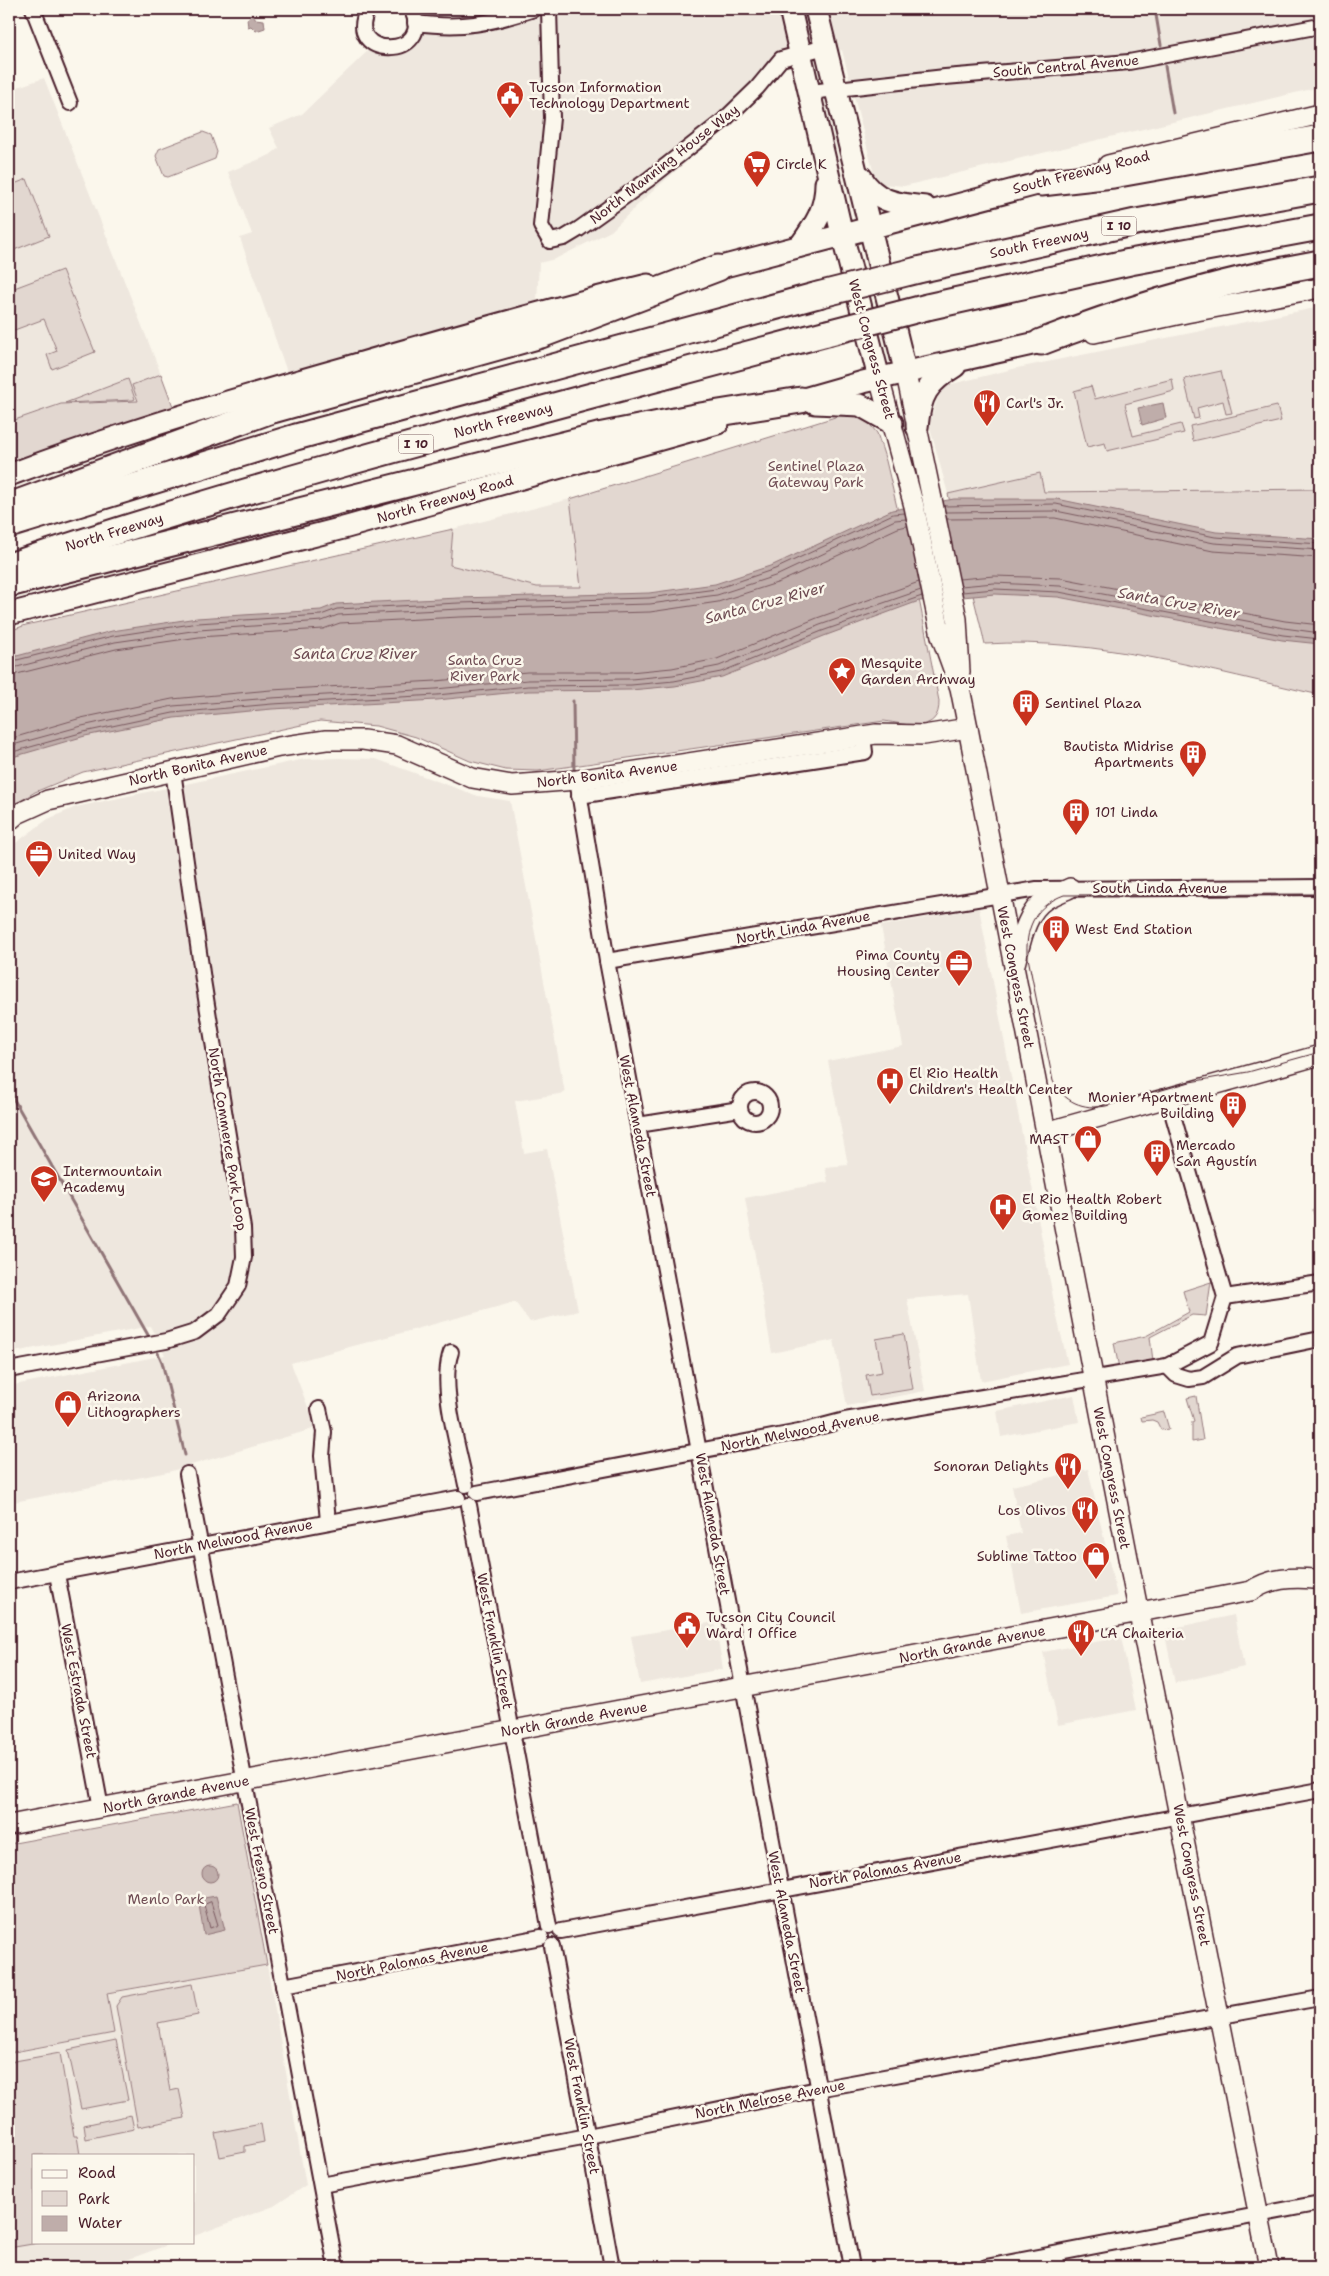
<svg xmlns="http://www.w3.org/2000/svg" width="1329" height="2276" viewBox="0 0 1329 2276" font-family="'Shantell Sans',sans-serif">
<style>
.built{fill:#eee7de}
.green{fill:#e2d7d0;stroke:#967b7e}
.water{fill:#bfadaa;stroke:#907477}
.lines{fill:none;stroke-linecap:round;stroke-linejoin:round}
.shore{stroke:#79585e;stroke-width:1}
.stream{stroke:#907477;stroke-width:3}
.street-casing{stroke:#4a1f2b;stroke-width:18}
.secondary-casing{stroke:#4a1f2b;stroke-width:22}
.primary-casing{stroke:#4a1f2b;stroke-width:25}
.highway-casing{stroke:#4a1f2b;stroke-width:29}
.street{stroke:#fbf7ec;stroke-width:14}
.secondary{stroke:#fbf7ec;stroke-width:19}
.primary{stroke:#fbf7ec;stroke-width:21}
.highway{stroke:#fbf7ec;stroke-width:25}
.tram{stroke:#4a1f2b;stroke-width:1}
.highway-bridge-casing{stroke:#4a1f2b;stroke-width:29;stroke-linecap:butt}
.highway-bridge{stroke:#fbf7ec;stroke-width:25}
.labels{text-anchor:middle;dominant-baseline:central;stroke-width:5;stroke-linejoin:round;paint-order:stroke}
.shield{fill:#fbf7ec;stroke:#7f6065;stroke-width:1}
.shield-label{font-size:12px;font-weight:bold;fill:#4a1f2b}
.street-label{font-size:14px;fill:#4a1f2b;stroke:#fbf7ec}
.poi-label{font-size:14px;fill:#4a1f2b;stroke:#fbf7ec;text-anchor:start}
.park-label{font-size:14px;fill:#704d54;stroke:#fbf7ec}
.water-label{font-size:15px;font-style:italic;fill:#6d4a51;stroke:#fbf7ec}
</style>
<rect width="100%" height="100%" fill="#fbf7ec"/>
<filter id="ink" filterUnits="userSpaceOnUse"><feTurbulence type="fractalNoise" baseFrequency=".02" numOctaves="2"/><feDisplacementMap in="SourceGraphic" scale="10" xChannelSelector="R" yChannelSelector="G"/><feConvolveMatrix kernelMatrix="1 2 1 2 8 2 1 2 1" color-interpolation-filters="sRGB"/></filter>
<g filter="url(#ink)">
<g class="built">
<polygon points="534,9 1320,9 1320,87 904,186 883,184 874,174 842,50 779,70 763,94 645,198 611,231 555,259 539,263 537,301 287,372 240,238 252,234 228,172 270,155 279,148 269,128 302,114 375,44 391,49 415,27"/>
<polygon points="44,78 161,374 132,385 138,401 61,404 9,422 9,90"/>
<polygon points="1320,307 1320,489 1044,492 1039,473 948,494 929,424 938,397 948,385 1017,368"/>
<polygon points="570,499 582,587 537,587 450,565 453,529"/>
<polygon points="339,758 376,759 478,796 510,801 565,1093 515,1101 524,1153 547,1149 578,1311 530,1322 515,1302 291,1363 316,1428 168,1472 9,1503 9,1386 165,1355 150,1326 9,1353 9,848 48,819 76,807 305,759"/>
<polygon points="979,908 1056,1313 1068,1364 981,1381 968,1294 907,1299 925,1391 847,1406 834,1340 772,1353 745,1198 828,1182 825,1167 848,1165 828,1061 903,1046 881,926"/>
<polygon points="1074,1395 1079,1422 1001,1437 997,1411"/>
<polygon points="1088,1469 1117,1596 1021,1613 1006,1536 1021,1533 1012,1486"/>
<polygon points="1234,1615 1244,1667 1175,1683 1164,1630"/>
<polygon points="715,1622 723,1669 640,1684 631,1636"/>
<polygon points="1121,1637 1136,1710 1058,1725 1043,1652"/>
<polygon points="267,1965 306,2185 274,2206 194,2236 194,2155 34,2155 34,2242 176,2242 107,2267 9,2267 9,2054 114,2033 106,1994"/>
</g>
<g class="green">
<polygon points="203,132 211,135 217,152 215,159 168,177 164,176 156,156 159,149"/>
<polygon points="27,179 49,236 9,252 9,186"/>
<polygon points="62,270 95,352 52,369 47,355 57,351 44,319 9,332 9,290"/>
<polygon points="1221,371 1232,413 1226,414 1223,401 1197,408 1199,418 1194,419 1184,379"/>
<polygon points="161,374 174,409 9,463 9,422 61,404 138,401 132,385"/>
<polygon points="128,379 135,399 133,400 65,403"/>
<polygon points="1172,379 1174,391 1125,404 1133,436 1181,424 1184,433 1107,451 1105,443 1087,447 1074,391 1091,386 1095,399"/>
<polygon points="1277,406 1281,421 1193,441 1190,426"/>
<path d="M 848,413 L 866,420 L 877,433 L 886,461 L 920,604 L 939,701 C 940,735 906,724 884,721 L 538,771 L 506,770 L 470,761 L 416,737 L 376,726 L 320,721 L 83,772 L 35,792 L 9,808 L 9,631 L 26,625 L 453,529 L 450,565 L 537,587 L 581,587 L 570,499 Z"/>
<path d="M 1040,473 L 1044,492 L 1320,489 L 1320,695 C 1211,671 1098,637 985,644 L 948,494 Z"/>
<polygon points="1319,1207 1320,1209 1320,1236 1313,1210"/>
<polygon points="1211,1282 1206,1316 1192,1315 1150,1337 1153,1361 1119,1368 1114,1343 1146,1336 1189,1312 1183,1291"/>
<polygon points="904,1334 913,1389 870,1396 866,1375 882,1372 876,1339"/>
<polygon points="1196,1396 1203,1440 1192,1442 1192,1422 1194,1421 1187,1398"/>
<polygon points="1164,1412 1169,1429 1161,1430 1157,1422 1152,1420 1142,1421 1141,1417"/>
<polygon points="237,1802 267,1965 107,1993 114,2033 9,2053 9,1844"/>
<polygon points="192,1984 198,2015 158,2023 170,2091 179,2089 185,2118 138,2127 116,2006 122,1997"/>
<polygon points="116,2040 128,2100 81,2109 68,2050"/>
<polygon points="60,2053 74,2136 77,2136 80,2155 34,2155 34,2242 44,2242 9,2248 9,2062"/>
<polygon points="131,2115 134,2129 86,2139 84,2125"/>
<polygon points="261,2124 264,2142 245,2146 245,2152 220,2157 215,2133"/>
</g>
<g class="water">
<polygon points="252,14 255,19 264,20 265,28 256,31 251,26 248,27 247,19"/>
<polygon points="1163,403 1166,418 1142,425 1138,408"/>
<polygon points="954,499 1057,499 1216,532 1320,539 1320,644 1282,640 1058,597 995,594 919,601 824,636 722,677 675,686 631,690 528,691 437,700 272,709 174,718 85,736 9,758 9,658 112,631 197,618 321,610 336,604 459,598 649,593 715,584 773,565 892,510"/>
<circle cx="210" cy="1874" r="8"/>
<polygon points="216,1896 225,1930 204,1935 198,1899"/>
</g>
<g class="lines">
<g class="shore">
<polyline points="944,506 1056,504 1215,537 1320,544"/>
<polyline points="946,512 1056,511 1214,543 1320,550"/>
<polyline points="947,519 1055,518 1213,551 1320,558"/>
<polyline points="959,579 994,576 1061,578 1285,621 1320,625"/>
<polyline points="961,586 994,583 1060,586 1284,628 1320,633"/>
<polyline points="962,592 995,589 1059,592 1283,635 1320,639"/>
<polyline points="9,662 113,636 198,623 321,615 337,609 459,603 649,598 716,589 775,569 893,514 905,513"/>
<polyline points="9,669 115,642 199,630 322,621 338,615 460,609 650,604 717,595 778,575 895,520 906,519"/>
<polyline points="9,676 116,649 199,637 323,629 340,623 460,617 650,612 718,602 780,582 898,528 907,526"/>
<polyline points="9,739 81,718 172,699 271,690 436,681 527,672 630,672 672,668 717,659 817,618 919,582"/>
<polyline points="9,746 82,726 173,706 271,698 436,689 528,680 631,679 673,675 719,666 820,625 921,590"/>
<polyline points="9,753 84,732 173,713 272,704 437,695 528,686 631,685 674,681 721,672 822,631 922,596"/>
<polygon points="211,1902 218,1925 210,1928 204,1905"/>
</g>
<g class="stream">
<polyline points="1155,9 1161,45"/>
<polyline points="1165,66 1173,113"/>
<polyline points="573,701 574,771"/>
<polyline points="9,1091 148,1335"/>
<polyline points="158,1353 162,1362 185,1455"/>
</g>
<g class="street-casing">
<g id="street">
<polyline points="33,9 70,103"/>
<path d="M 368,9 C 341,61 438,59 411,9"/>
<polyline points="549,9 552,118 541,226 550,241 564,238 579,229 649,179 724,120 757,88 781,59 825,47"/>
<path d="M 415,23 C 463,29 488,24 534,9"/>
<polyline points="810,92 945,77 1129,62 1320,26"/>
<polyline points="577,780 607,961 852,2267"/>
<polyline points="579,796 865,752 863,736"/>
<polyline points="607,961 1037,889 1320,887"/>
<circle cx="755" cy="1107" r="15"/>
<polyline points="638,1125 740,1109"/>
<polyline points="1225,1297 1320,1283"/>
<path d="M 451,1352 C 439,1386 459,1449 466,1485"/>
<polyline points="1167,1366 1176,1375 1189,1379 1203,1377 1237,1356 1320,1339"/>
<polyline points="9,1370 166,1341 195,1332 219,1314 238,1286 244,1257 243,1228 203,980 173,771"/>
<polyline points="319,1409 324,1432 322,1456 328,1521"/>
<polyline points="187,1474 336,2267"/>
<polyline points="477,1493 799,1432 845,1420 1167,1366 1211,1343 1225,1297 1168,1098"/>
<polyline points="469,1505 549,1926"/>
<polyline points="57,1574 101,1808"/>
<polyline points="9,1582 458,1498"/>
<polyline points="561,1931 1320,1790"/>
<polyline points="552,1946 612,2267"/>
<polyline points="283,1986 541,1937"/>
<polyline points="321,2185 588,2136 818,2089 1320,1998"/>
<polyline points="1055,2255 1058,2267"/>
<polyline points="986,2267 1320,2203"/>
</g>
</g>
<g class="secondary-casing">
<g id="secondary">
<polyline points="1108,165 1320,114"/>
<polyline points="1094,333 1186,313 1320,288"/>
<polyline points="906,374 957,619 960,672"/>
<polyline points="879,378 914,506 941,636 960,688 968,728 1135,1594 1269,2267"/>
<polyline points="9,821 17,814 48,800 279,747 326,740 363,740 397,745 472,778 512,785 577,780 876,734 924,735 968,728"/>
<path d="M 1015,964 C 1021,943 1025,913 1045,900 C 1053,895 1062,892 1070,888"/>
<polyline points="1046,1132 1320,1055"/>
<path d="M 9,1825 L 1251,1591 C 1270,1578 1292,1577 1314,1579"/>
</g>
</g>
<g class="primary-casing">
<g id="primary">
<polyline points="790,9 842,234 879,378"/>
<polyline points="816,9 906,374"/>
<path d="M 861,177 C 876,203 899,204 925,207"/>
<path d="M 800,246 C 815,225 826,210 826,183"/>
<polyline points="702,272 1041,183"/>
<polyline points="815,403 860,405 892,423"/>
<polyline points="786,404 863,382 1041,342"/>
<path d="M 917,427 C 920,395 927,383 955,366"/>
<path d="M 9,475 C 120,433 234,399 348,367 C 448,338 547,310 648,285"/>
<polyline points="9,614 347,527 718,423"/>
</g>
</g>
<g class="highway-casing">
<g id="highway">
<polyline points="1041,183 1113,175 1320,138"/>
<polyline points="918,270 1136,222 1320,189"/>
<polyline points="927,307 1130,262 1320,227"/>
<path d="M 1041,342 C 1131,307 1225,280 1320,263"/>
<polyline points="9,506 269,411 541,335 718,268"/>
<polyline points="9,525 296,437 818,295"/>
<path d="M 9,566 C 277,476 553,407 827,333"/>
<polyline points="9,584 598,436 700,416 801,400"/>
</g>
</g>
<use href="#street" class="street"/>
<use href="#secondary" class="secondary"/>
<use href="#primary" class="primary"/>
<use href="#highway" class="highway"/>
<path class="tram" d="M 1320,894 L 1064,895 C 1037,905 1026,925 1027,953 L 1053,1081 C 1064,1102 1083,1110 1106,1106 L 1190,1082 L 1248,1072 L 1320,1052"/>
<g class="highway-bridge-casing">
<g id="highway-bridge">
<polyline points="818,295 918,270"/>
<polyline points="827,333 927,307"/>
</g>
</g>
<use href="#highway-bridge" class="highway-bridge"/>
</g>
</g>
<defs>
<g id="civic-pin" transform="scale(1.4375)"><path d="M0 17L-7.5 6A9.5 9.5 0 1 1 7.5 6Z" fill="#c8321e" stroke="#fbf7ec"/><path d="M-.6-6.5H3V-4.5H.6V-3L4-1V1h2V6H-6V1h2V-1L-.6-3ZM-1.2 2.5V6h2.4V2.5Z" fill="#fff"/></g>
<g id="supermarket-pin" transform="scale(1.4375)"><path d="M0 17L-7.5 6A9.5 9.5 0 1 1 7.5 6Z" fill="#c8321e" stroke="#fbf7ec"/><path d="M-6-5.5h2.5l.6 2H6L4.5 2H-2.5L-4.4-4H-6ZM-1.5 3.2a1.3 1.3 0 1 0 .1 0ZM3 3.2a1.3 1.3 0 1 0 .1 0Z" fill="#fff"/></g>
<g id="restaurant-pin" transform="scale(1.4375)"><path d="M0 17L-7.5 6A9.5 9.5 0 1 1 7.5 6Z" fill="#c8321e" stroke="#fbf7ec"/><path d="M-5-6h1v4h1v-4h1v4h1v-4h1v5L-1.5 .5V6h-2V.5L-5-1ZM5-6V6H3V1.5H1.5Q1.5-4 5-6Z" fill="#fff"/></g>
<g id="sight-pin" transform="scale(1.4375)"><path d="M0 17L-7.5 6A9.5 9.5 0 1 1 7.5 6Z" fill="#c8321e" stroke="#fbf7ec"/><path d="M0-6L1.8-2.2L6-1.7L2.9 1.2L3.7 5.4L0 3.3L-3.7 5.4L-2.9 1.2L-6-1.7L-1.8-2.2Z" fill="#fff"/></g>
<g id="building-pin" transform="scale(1.4375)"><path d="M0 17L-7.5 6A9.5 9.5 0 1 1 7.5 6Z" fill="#c8321e" stroke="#fbf7ec"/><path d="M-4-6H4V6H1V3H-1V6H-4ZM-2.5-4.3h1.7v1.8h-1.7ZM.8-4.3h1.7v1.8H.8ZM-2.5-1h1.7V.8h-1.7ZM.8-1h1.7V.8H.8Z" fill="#fff"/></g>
<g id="office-pin" transform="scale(1.4375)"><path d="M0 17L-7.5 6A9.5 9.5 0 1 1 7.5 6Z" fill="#c8321e" stroke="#fbf7ec"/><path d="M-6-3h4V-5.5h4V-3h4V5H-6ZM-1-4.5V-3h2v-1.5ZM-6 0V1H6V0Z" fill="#fff"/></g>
<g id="hospital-pin" transform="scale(1.4375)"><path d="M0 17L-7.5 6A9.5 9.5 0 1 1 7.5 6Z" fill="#c8321e" stroke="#fbf7ec"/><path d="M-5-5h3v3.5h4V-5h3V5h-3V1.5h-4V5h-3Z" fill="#fff"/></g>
<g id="shop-pin" transform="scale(1.4375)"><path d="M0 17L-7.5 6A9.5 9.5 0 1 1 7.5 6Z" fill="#c8321e" stroke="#fbf7ec"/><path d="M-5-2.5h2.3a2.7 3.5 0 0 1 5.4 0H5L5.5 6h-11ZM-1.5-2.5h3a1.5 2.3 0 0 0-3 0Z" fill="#fff"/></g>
<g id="school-pin" transform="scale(1.4375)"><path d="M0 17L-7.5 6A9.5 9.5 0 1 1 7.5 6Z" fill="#c8321e" stroke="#fbf7ec"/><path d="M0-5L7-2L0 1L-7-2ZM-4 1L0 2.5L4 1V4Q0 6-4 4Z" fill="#fff"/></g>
</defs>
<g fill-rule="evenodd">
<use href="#civic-pin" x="510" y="95"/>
<use href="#supermarket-pin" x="757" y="164"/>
<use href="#restaurant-pin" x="987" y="403"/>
<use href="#sight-pin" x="842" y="671"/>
<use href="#building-pin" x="1026" y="703"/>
<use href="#building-pin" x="1193" y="754"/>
<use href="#building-pin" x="1076" y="812"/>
<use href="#office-pin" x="39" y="854"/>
<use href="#building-pin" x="1056" y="929"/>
<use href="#office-pin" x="959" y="963"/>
<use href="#hospital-pin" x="890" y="1081"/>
<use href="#building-pin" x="1233" y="1105"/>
<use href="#shop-pin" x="1088" y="1139"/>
<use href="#building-pin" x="1157" y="1153"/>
<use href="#school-pin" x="44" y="1179"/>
<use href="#hospital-pin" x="1003" y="1207"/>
<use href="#shop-pin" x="68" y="1404"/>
<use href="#restaurant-pin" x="1068" y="1466"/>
<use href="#restaurant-pin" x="1085" y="1510"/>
<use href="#shop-pin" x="1096" y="1556"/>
<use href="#civic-pin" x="687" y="1625"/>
<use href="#restaurant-pin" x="1081" y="1633"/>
</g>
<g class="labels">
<g class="shield">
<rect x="1101.5" y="216.5" width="35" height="19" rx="4"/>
<rect x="398.5" y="434.5" width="35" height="19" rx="4"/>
</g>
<g class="shield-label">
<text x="1119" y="226">I 10</text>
<text x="416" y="444">I 10</text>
</g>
<g class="street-label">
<text transform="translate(1066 66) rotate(-5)">South Central Avenue</text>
<text transform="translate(664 164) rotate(-38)">North Manning House Way</text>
<text transform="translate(1081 172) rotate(-14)">South Freeway Road</text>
<text transform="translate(1039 243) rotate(-12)">South Freeway</text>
<text transform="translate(872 349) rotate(75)">West Congress Street</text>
<text transform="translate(503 420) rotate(-15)">North Freeway</text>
<text transform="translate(445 499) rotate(-16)">North Freeway Road</text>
<text transform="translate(114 532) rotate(-17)">North Freeway</text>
<text transform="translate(198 765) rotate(-13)">North Bonita Avenue</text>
<text transform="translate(607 774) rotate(-7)">North Bonita Avenue</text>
<text x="1160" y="888">South Linda Avenue</text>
<text transform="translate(803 927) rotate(-10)">North Linda Avenue</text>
<text transform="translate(1016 977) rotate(79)">West Congress Street</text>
<text transform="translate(638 1126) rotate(79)">West Alameda Street</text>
<text transform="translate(228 1139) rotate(81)">North Commerce Park Loop</text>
<text transform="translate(800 1431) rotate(-11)">North Melwood Avenue</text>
<text transform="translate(1112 1478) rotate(79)">West Congress Street</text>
<text transform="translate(713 1524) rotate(80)">West Alameda Street</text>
<text transform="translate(233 1539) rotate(-11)">North Melwood Avenue</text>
<text transform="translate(495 1641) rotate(79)">West Franklin Street</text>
<text transform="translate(972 1644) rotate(-11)">North Grande Avenue</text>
<text transform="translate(79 1691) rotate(79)">West Estrada Street</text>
<text transform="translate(574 1719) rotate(-10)">North Grande Avenue</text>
<text transform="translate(176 1794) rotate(-11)">North Grande Avenue</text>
<text transform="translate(885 1870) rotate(-10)">North Palomas Avenue</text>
<text transform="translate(262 1871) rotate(79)">West Fresno Street</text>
<text transform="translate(1192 1875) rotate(79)">West Congress Street</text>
<text transform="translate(787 1922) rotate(79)">West Alameda Street</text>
<text transform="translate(412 1961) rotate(-11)">North Palomas Avenue</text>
<text transform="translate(770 2099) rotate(-11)">North Melrose Avenue</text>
<text transform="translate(582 2106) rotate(79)">West Franklin Street</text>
</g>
<g class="poi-label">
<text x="529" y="87">Tucson Information<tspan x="529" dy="16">Technology Department</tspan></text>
<text x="776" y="164">Circle K</text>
<text x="1006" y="403">Carl's Jr.</text>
<text x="861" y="663">Mesquite<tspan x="861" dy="16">Garden Archway</tspan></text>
<text x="1045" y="703">Sentinel Plaza</text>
<text x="1174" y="746" text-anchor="end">Bautista Midrise<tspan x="1174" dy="16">Apartments</tspan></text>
<text x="1095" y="812">101 Linda</text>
<text x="58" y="854">United Way</text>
<text x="1075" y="929">West End Station</text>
<text x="940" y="955" text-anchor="end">Pima County<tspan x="940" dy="16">Housing Center</tspan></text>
<text x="909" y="1073">El Rio Health<tspan x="909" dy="16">Children's Health Center</tspan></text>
<text x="1214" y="1097" text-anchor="end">Monier Apartment<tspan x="1214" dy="16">Building</tspan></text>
<text x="1069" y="1139" text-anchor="end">MAST</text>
<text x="1176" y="1145">Mercado<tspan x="1176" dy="16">San Agustín</tspan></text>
<text x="63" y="1171">Intermountain<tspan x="63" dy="16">Academy</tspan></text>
<text x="1022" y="1199">El Rio Health Robert<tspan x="1022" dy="16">Gomez Building</tspan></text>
<text x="87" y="1396">Arizona<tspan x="87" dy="16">Lithographers</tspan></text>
<text x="1049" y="1466" text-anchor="end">Sonoran Delights</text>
<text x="1066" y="1510" text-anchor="end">Los Olivos</text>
<text x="1077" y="1556" text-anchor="end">Sublime Tattoo</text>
<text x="706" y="1617">Tucson City Council<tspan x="706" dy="16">Ward 1 Office</tspan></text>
<text x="1100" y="1633">LA Chaiteria</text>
</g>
<g class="park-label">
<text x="816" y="466">Sentinel Plaza<tspan x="816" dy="16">Gateway Park</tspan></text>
<text x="485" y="660">Santa Cruz<tspan x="485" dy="16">River Park</tspan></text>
<text x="166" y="1899">Menlo Park</text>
</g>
<g class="water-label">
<text transform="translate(765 603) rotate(-15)">Santa Cruz River</text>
<text transform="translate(1179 603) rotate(10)">Santa Cruz River</text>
<text x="355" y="654">Santa Cruz River</text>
</g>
</g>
<rect width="1329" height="2276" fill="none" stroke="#fbf7ec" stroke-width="30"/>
<rect x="15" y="15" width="1299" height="2246" fill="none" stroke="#4a1f2b" stroke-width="2" filter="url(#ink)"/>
<rect x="32" y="2154" width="162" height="90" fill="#fbf7ec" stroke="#b4a19f"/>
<rect x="42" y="2170" width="25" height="8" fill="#fbf7ec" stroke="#b4a19f"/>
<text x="78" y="2178" font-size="15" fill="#4a1f2b">Road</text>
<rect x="42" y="2191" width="25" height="15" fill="#e2d7d0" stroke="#b4a19f"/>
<text x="78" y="2204" font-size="15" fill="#4a1f2b">Park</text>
<rect x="42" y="2216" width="25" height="15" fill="#bfadaa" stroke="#b4a19f"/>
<text x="78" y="2228" font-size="15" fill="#4a1f2b">Water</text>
</svg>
